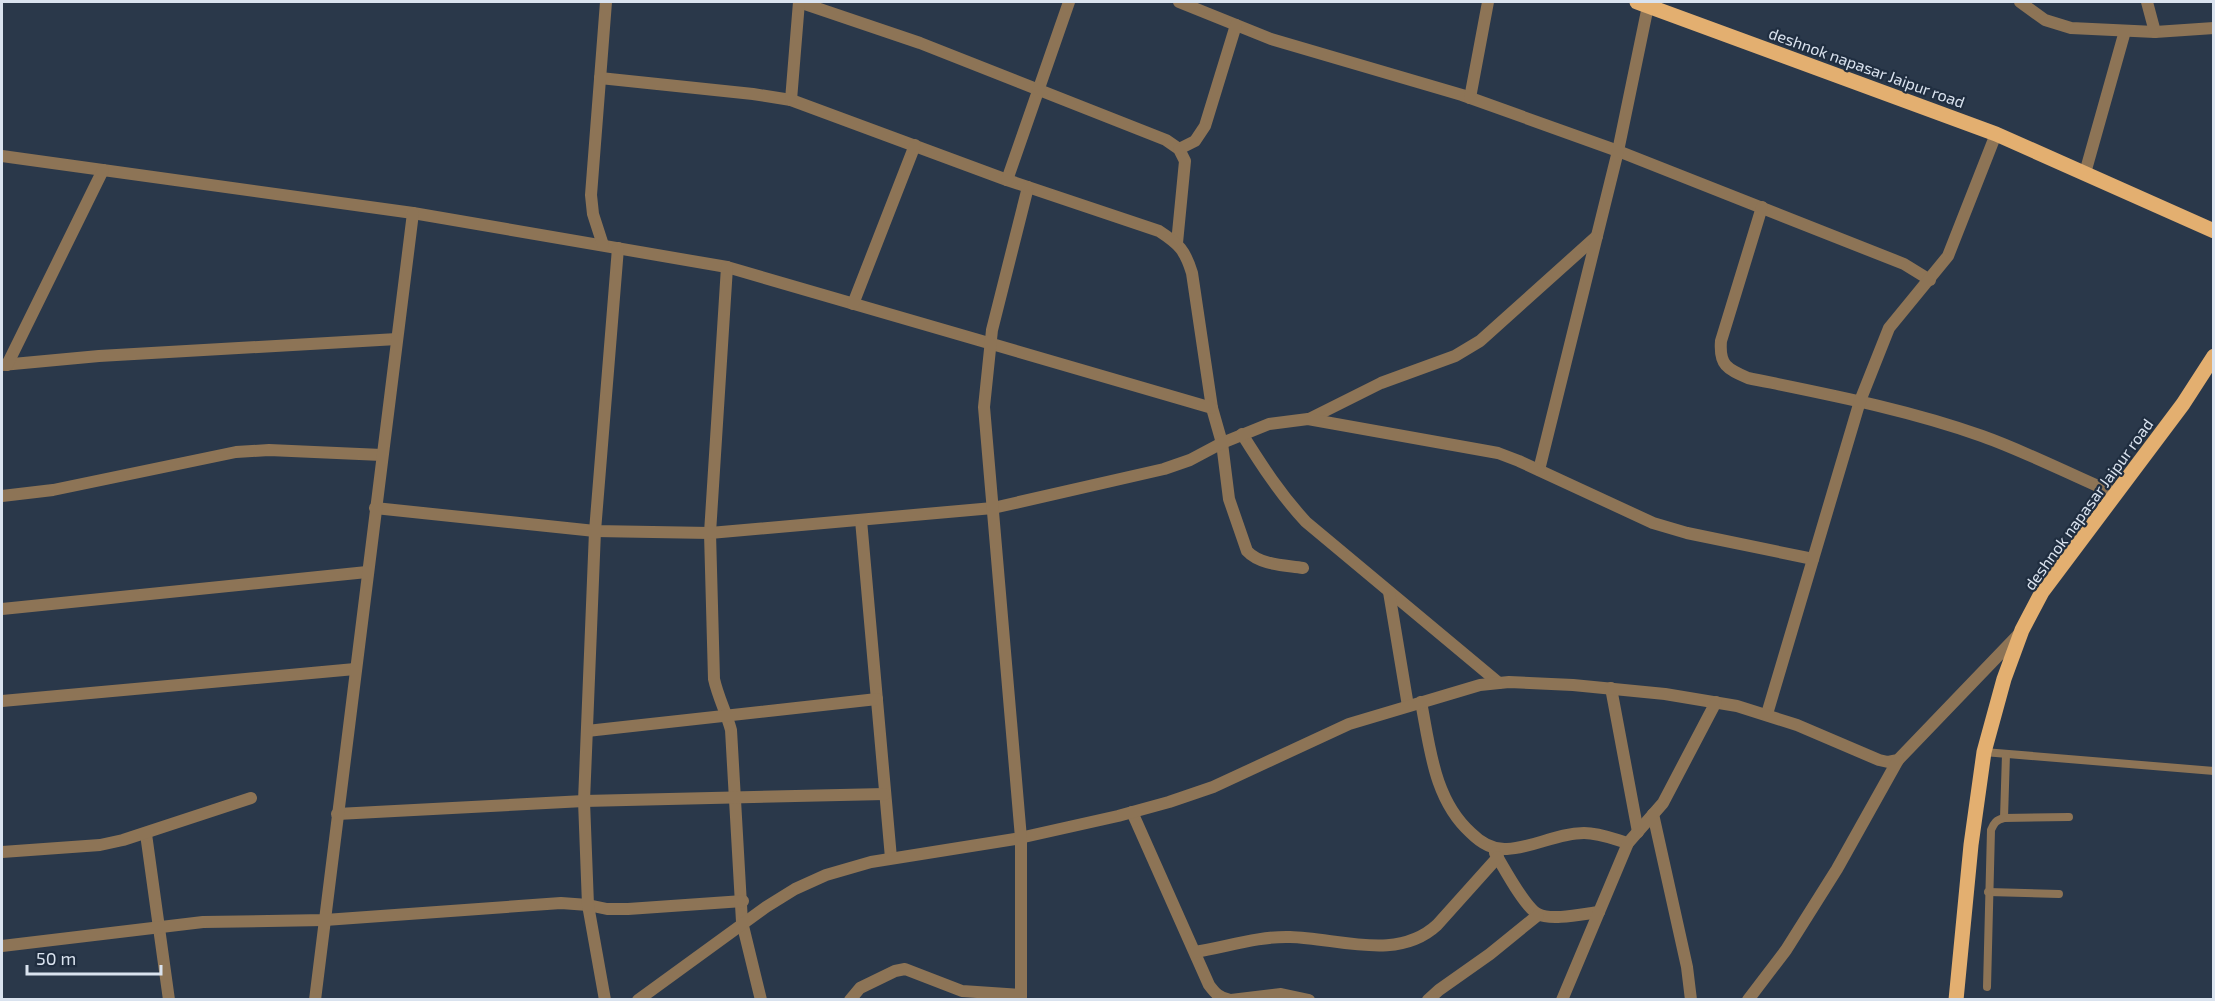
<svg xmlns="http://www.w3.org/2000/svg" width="2215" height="1001" viewBox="0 0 2215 1001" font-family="'Exo 2',sans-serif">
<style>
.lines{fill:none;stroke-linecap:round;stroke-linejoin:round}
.service{stroke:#8d7456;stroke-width:8}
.minor{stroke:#8d7456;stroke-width:12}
.primary{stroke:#e3af70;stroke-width:15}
.labels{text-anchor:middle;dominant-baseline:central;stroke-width:4.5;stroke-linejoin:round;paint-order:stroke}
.street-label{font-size:16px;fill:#dae3ef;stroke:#202e40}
</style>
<rect width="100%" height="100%" fill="#2a384a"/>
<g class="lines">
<g class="service">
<polyline points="1984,752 2214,771"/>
<polyline points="2004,818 2006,754"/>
<polyline points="1988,892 2059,894"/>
<path d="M 1987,987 L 1991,830 C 1994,823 1996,820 2004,818 L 2069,817"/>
</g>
<g class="minor">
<polyline points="799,2 920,43 1166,140 1179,149 1185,161 1177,243"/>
<polyline points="1179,2 1271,39 1462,95 1618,151 1904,264 1930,280"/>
<polyline points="2020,2 2045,20 2071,28 2155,32 2214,28"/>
<polyline points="2147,2 2155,32"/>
<path d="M 600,78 L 753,94 L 791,100 L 1007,180 L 1159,231 C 1179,244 1185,250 1192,273 L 1212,408 L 1222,443 L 1229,499 L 1247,551 C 1260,565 1284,565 1303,568"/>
<polyline points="1470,98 1488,2"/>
<polyline points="791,100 799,2"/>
<polyline points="1179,149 1195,141 1205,126 1236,25"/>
<polyline points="2,156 413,213 727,267 1212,408"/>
<polyline points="2085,173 2125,31"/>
<polyline points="1007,180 1069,2"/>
<path d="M 1762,207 L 1721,341 C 1719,365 1727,369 1748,378 C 1826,394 1906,409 1982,436 C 2027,452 2071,475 2116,494"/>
<polyline points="603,245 593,214 591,195 606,2"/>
<path d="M 727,267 L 710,533 L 714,679 C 718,697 726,712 731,730 L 742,922 L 761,1000"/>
<polyline points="853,304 915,145"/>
<polyline points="2,365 99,356 397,339"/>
<polyline points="7,365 103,170"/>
<polyline points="1309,419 1381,383 1455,356 1480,341 1597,236"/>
<path d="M 1242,434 C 1262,466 1281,495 1306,522 L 1499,683"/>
<polyline points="1539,470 1618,151 1648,6"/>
<polyline points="2,496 53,490 236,452 269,450 382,455"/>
<polyline points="375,508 595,531 710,533 993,508 1164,469 1190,460 1222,443 1269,424 1308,419 1498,453 1519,461 1653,523 1687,533 1813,559"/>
<polyline points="861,520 891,858"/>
<polyline points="1389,592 1408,706"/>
<polyline points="2,609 367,572"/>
<polyline points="1611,688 1638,832"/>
<polyline points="2,701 355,669"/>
<path d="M 1421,702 C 1430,748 1434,800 1471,833 C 1481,843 1492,850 1507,849 C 1533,848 1557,833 1584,833 C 1599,833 1614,839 1628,843"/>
<polyline points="1767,714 1860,401 1889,328 1948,256 1996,134"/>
<polyline points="587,731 877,699"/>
<path d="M 1132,812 L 1209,985 C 1215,993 1219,998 1230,1000"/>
<polyline points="337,814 584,801 885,794"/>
<polyline points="1653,814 1687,967 1691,1000"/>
<polyline points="146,834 169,1000"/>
<polyline points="2,852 100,845 123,840 251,798"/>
<path d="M 1495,853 C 1503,866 1525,908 1538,914 C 1551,921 1583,914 1599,912"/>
<polyline points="2,946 203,922 325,920 561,903 588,905 607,909 628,909 743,901"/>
<path d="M 1195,952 C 1226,947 1259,936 1290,937 C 1338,938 1397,962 1437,925 L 1498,857"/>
<polyline points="315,1000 413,213"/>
<polyline points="605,1000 588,905 584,801 595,531 618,248"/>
<polyline points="638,1000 766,907 795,889 826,875 871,862 1015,839 1118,816 1169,802 1213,787 1349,724 1480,685 1509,682 1573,685 1665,694 1737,706 1797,725 1879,760 1888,762 1898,760 2020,633"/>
<polyline points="850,1000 860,988 895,971 905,969 962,991 1021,995"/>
<polyline points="1021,1000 1021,838 984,407 992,330 1028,187"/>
<polyline points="1231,1000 1281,994 1309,1000"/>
<polyline points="1428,1000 1439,990 1490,954 1538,915"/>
<polyline points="1562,1000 1628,843 1663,803 1716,702"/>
<polyline points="1748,1000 1786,950 1837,869 1898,760"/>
</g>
<g class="primary">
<polyline points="1637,2 1996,134 2214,231"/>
<polyline points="1956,1000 1971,845 1984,752 2004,679 2022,630 2042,592 2183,404 2214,356"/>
</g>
</g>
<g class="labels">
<g class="street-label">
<text transform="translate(1867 67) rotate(20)">deshnok napasar Jaipur road</text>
<text transform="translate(2088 504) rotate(-54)">deshnok napasar Jaipur road</text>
</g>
</g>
<rect width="2215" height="1001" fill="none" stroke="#dae3ef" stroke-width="6"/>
<path d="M27 965v9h134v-9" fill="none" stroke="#dae3ef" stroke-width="3"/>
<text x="36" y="965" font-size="18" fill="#dae3ef" stroke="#202e40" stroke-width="4.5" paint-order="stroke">50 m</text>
</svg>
